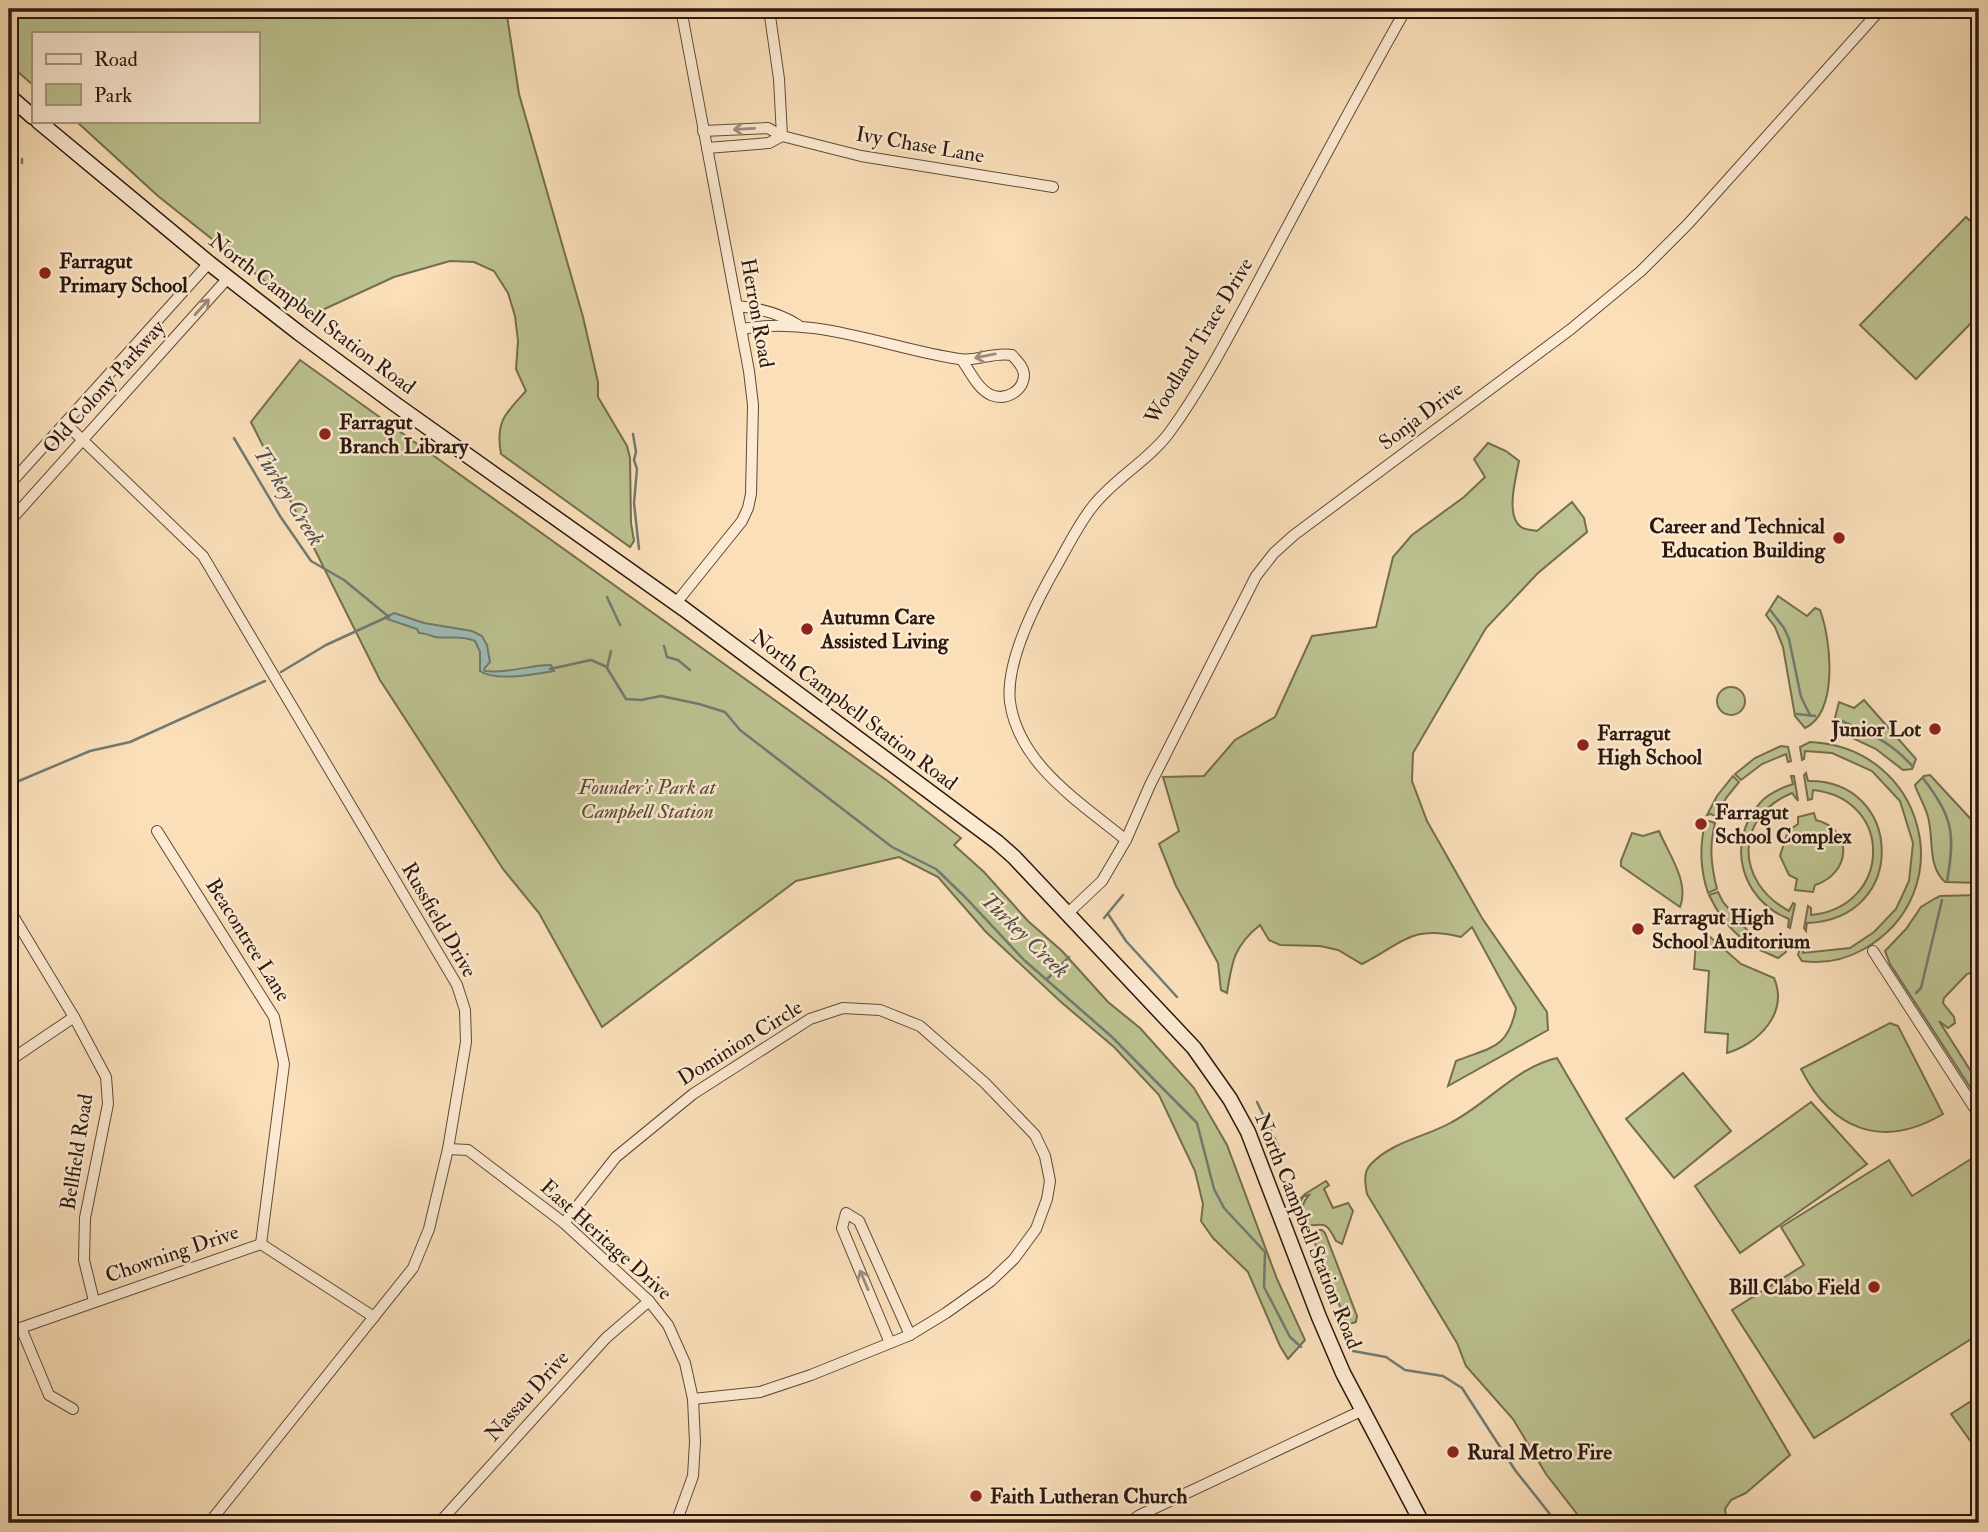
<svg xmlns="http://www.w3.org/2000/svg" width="1988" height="1532" viewBox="0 0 1988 1532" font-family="'IM FELL Double Pica',serif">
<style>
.green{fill:#bcc290;stroke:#746d4f;stroke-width:2}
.water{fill:#9fbcb5;stroke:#717a72;stroke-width:2}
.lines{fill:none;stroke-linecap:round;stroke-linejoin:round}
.stream{stroke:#717a72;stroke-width:2.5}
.street-casing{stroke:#5f4a39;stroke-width:12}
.secondary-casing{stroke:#2b180e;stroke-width:17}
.street{stroke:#fcead2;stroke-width:10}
.secondary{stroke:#fcead2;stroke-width:14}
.oneway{stroke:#9e8c7a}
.poi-dot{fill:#8f2418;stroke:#fcead2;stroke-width:2.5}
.labels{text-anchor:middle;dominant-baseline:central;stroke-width:5;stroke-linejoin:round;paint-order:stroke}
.street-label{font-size:21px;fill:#2b180e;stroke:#fcead2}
.poi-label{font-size:21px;font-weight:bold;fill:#2b180e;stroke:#fcead2;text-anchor:start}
.park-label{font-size:21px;font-style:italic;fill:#564b35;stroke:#fcead2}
.water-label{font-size:23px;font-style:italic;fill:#545148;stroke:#fcead2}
</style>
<rect width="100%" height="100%" fill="#fadfb9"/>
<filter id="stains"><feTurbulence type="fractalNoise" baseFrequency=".00286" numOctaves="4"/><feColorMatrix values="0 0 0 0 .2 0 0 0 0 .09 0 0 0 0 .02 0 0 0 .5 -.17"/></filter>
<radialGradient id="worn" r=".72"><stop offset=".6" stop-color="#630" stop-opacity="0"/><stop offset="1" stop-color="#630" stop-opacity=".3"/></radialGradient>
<g class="green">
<path d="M 9,9 L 506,9 L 519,94 L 583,317 L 598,382 L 598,397 L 627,446 L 630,458 L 631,523 L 634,541 L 630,547 L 501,454 C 495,421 506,413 526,391 L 516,369 L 518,341 L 515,316 L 508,293 L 494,271 L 474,262 L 450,261 L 394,277 L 318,312 L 306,314 L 158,196 L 76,121 L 257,121 L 257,33 L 33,33 L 33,85 L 9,64 Z"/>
<polygon points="1966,217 1979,229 1979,315 1916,379 1860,325"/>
<polygon points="300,360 889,782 961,838 954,845 984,872 1028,921 1062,951 1108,1002 1140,1028 1194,1088 1227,1145 1277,1279 1305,1340 1288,1359 1280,1346 1248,1272 1213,1238 1201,1221 1203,1204 1195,1171 1159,1095 1114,1047 1061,1002 986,932 938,877 899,857 796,881 602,1027 539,913 503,869 380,680 251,422"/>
<path d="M 1488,443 L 1506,451 L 1519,461 C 1516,477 1505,516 1521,527 C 1525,530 1532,530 1537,531 L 1572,502 L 1584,518 L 1587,532 L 1538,573 L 1486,628 L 1413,753 L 1412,781 L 1427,821 L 1482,918 L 1547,1012 L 1548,1030 L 1448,1086 L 1456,1061 C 1491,1047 1508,1049 1516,1008 L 1472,927 L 1461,937 C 1411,924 1402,944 1362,964 L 1338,950 L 1320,946 L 1280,945 L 1269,940 L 1260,925 C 1234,946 1232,961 1227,993 L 1221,990 L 1218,963 L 1176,886 L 1159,844 L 1179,831 L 1163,777 L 1204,776 L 1235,740 L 1275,717 L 1312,636 L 1376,627 L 1393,557 L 1412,535 L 1464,497 L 1485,477 L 1474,459 Z"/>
<path d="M 1778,596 L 1807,616 L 1815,608 L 1820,610 C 1831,639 1839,712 1805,728 L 1795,716 L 1783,647 L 1775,627 L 1766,615 Z"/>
<circle cx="1731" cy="701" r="14"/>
<polygon points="1864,700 1916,759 1912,769 1903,770 1876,749 1848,736 1834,722 1839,702 1854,708"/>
<path d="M 1810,742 C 1925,747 1963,892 1864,949 C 1845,960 1824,964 1802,961 L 1798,955 L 1800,947 L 1803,947 L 1803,953 L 1850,948 L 1874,932 L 1896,909 L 1909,881 L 1913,843 L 1900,801 L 1872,771 L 1832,753 L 1805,751 L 1804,759 L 1802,760 L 1800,747 Z"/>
<polygon points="1781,746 1788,747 1791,761 1788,762 1786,754 1762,764 1741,780 1735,774 1755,758"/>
<path d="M 1806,773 L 1808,781 C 1903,779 1910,919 1807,923 L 1806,931 L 1804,928 L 1808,906 L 1811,908 L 1811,915 C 1892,907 1895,799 1813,790 L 1812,799 L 1808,800 L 1804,775 Z"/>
<path d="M 1930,775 L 1979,828 L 1979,883 L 1945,882 C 1927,866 1934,838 1928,817 C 1925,805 1918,795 1915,785 L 1924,776 Z"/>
<polygon points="1733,776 1739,782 1726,798 1717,817 1711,814 1707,815 1717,796"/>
<path d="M 1791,776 L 1794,776 L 1798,801 L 1792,793 C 1734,817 1735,882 1789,911 L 1793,903 L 1795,904 L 1790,928 L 1788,927 L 1789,919 C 1741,900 1725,843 1760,803 C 1768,793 1781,788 1793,784 Z"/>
<path d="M 1814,813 L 1816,820 C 1855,830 1850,874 1815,885 L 1813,892 L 1795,890 L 1797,879 L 1789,875 L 1780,856 L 1788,831 L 1798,824 L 1798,817 Z"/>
<path d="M 1706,820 L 1715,823 C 1709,847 1711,865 1717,889 L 1708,893 C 1700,869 1699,845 1706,820 Z"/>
<path d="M 1659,831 C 1668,853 1690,882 1680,907 L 1621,866 L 1621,861 L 1632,833 L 1643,836 Z"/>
<path d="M 1718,892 L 1723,902 L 1747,930 L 1740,937 C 1726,925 1717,912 1709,895 Z"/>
<polygon points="1979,895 1979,970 1967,974 1944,998 1943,1003 1954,1017 1955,1023 1948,1028 1939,1021 1979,1084 1979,1101 1890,964 1885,951 1906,929 1921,907 1934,899 1940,896"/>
<polygon points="1748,932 1781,950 1787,943 1786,952 1778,958 1753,947 1742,939"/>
<path d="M 1709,936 L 1741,964 L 1774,978 C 1789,1013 1758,1044 1727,1053 L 1728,1034 L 1705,1032 L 1709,971 L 1694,969 L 1696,942 Z"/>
<path d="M 1890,1023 L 1898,1026 L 1943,1114 C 1882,1150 1832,1130 1801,1069 Z"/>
<path d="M 1557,1058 L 1790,1455 L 1746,1493 L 1731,1500 L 1725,1509 L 1727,1523 L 1584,1523 L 1546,1474 L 1513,1419 L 1466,1366 L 1457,1343 L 1367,1194 C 1365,1183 1363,1172 1371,1164 C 1393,1141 1426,1137 1452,1122 C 1488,1103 1517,1067 1557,1058 Z"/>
<polygon points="1683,1073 1731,1131 1674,1178 1626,1119"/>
<polygon points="1811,1102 1867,1164 1740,1253 1695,1186"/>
<polygon points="1979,1154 1979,1334 1814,1438 1732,1310 1804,1265 1781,1227 1889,1160 1912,1196"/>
<path d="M 1326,1181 L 1329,1185 L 1324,1189 L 1333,1208 L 1348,1203 L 1353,1211 L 1342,1244 L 1336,1241 C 1326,1221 1325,1224 1306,1226 C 1301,1214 1300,1205 1309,1195 L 1304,1196 L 1300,1202 L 1299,1200 L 1305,1194 Z"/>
<polygon points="1316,1230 1322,1230 1325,1233 1357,1316 1356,1322 1349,1324 1345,1319 1313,1238"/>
<polygon points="1979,1396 1979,1453 1951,1414"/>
</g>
<path class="water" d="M 394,613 L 424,623 L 472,631 L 482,636 L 487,645 L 490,662 L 484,669 L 485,671 C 507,674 528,665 551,665 L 554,671 C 536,674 495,682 480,671 L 480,652 L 475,641 C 462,635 449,639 435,637 C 429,635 426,633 419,633 L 417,629 L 387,619 L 386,617 Z"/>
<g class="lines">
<g class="stream">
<polyline points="22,163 22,159"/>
<polyline points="633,434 636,452 634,460 637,469 634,503 639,549"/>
<polyline points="234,438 280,516 311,561 344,580 389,617"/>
<polyline points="607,597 620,625"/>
<polyline points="1771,611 1784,628 1789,639 1801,697 1810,715"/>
<polyline points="664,646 667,657 678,660 690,670"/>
<polyline points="611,651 607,668 626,699 641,700 661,696 699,704 725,712 740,730 892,847 936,869 966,898 1024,960 1112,1037 1197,1123 1214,1189 1224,1208 1265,1252 1264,1287 1290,1337 1301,1347"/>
<polyline points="550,669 591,660 607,667"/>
<polyline points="281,672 326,645 387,617"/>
<polyline points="1797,714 1815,716"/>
<path d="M 1837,719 C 1866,731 1892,742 1913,767"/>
<path d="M 1923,778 C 1952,817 1956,832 1947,881"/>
<polyline points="9,780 14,783 90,751 130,742 265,681"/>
<polyline points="1108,914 1126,941 1177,997"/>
<polyline points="1104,918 1123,895"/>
<polyline points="1047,979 1069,957"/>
<polyline points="1916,993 1921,988 1942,900"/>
<polyline points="1257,1102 1283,1156"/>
<polyline points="1353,1351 1386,1357 1405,1370 1443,1376 1462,1388 1515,1470 1557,1523"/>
</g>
<g class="street-casing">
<g id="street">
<polyline points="769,9 779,79 782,136"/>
<polyline points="703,131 768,128 782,136 861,156 1053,187"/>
<polyline points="707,148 769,143 782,136"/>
<path d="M 737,306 C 760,308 779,313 798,325"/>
<path d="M 742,329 C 814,315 887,348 959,359 C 976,362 991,352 1012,355 C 1017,361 1023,366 1024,374 C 1024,391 1006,401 991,395 C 978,389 970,372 962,360"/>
<polyline points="65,423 203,556 457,985 465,1010 466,1042 448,1149 429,1229 413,1268 209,1523"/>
<polyline points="9,485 209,263"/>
<polyline points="9,522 228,278"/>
<polyline points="676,603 742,521 748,508 751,494 753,405 749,371 681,9"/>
<polyline points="157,831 274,1017 284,1064 261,1244"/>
<path d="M 1126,840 C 1080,802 1019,765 1010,702 C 1005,660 1039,596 1060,560 C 1070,542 1080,522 1093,506 C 1115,478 1148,461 1169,433 C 1204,385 1232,330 1260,278 C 1308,188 1356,97 1406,9"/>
<polyline points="9,909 74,1017 106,1077 108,1104 85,1218 84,1260 94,1301"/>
<polyline points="1067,914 1102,881 1126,840 1150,785 1256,576 1274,553 1294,535 1571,329 1641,271 1688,224 1881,9"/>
<polyline points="1873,951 1979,1115"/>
<polyline points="9,1061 74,1017"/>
<polyline points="448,1149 468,1150 564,1223 649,1301 668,1325 685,1363 693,1399 695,1442 693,1476 676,1523"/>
<polyline points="564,1223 616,1157 693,1094 810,1019 843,1008 880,1010 920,1026 985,1083 1035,1135 1045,1156 1050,1181 1047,1199 1036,1229 1014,1259 991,1281 946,1313 910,1335 811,1375 760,1392 693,1399"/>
<polyline points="21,1328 49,1395 73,1409"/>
<polyline points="9,1332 261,1244 374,1317"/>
<polyline points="890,1343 842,1228 846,1213 859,1221 910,1335"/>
<polyline points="439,1523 606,1338 649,1301"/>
<polyline points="1128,1523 1140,1515 1361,1411"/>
</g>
</g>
<g class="secondary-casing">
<g id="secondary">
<polyline points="9,96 33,117"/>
<polyline points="38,121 209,263 299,333 395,404 684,609 997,842 1014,857 1194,1048 1230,1099 1248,1132 1319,1317 1343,1373 1422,1523"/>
</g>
</g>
<use href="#street" class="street"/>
<use href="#secondary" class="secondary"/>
</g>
<defs><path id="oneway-shaft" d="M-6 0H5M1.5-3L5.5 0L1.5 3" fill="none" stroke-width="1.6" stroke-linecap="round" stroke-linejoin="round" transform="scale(1.75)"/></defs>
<g class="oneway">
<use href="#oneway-shaft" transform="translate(744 129) rotate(177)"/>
<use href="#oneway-shaft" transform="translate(202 307) rotate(-48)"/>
<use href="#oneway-shaft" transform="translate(985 356) rotate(169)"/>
<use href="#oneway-shaft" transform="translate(864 1280) rotate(-113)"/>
</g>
<g class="poi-dot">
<circle cx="45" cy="273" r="7"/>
<circle cx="325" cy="434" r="7"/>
<circle cx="1839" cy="538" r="7"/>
<circle cx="807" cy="629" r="7"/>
<circle cx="1935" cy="729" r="7"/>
<circle cx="1583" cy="745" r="7"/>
<circle cx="1701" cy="824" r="7"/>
<circle cx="1638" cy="929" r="7"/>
<circle cx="1874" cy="1287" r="7"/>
<circle cx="1453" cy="1452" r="7"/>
<circle cx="976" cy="1496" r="7"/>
</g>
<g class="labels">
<g class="street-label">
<text transform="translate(920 145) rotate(10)">Ivy Chase Lane</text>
<text transform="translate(757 313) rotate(80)">Herron Road</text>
<text transform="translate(312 314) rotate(37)">North Campbell Station Road</text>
<text transform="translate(1199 341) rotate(-59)">Woodland Trace Drive</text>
<text transform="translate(104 387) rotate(-48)">Old Colony Parkway</text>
<text transform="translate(1421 416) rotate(-37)">Sonja Drive</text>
<text transform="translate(854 710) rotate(37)">North Campbell Station Road</text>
<text transform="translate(439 920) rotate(60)">Russfield Drive</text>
<text transform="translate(248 940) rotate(58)">Beacontree Lane</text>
<text transform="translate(740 1043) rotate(-32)">Dominion Circle</text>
<text transform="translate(77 1152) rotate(-81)">Bellfield Road</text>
<text transform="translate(1308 1231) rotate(68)">North Campbell Station Road</text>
<text transform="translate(606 1240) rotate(42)">East Heritage Drive</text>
<text transform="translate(172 1254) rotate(-19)">Chowning Drive</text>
<text transform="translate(527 1396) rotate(-48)">Nassau Drive</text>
</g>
<g class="poi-label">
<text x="59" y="261">Farragut<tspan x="59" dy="24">Primary School</tspan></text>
<text x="339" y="422">Farragut<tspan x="339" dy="24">Branch Library</tspan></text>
<text x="1825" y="526" text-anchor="end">Career and Technical<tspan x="1825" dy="24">Education Building</tspan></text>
<text x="821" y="617">Autumn Care<tspan x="821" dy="24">Assisted Living</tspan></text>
<text x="1921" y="729" text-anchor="end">Junior Lot</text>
<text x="1597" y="733">Farragut<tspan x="1597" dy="24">High School</tspan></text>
<text x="1715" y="812">Farragut<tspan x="1715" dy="24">School Complex</tspan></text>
<text x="1652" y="917">Farragut High<tspan x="1652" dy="24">School Auditorium</tspan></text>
<text x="1860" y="1287" text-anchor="end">Bill Clabo Field</text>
<text x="1467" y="1452">Rural Metro Fire</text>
<text x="990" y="1496">Faith Lutheran Church</text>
</g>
<g class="park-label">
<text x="647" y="787">Founder's Park at<tspan x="647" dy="24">Campbell Station</tspan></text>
</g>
<g class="water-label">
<text transform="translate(289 496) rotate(58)">Turkey Creek</text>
<text transform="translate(1025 935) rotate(44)">Turkey Creek</text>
</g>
</g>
<rect width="1988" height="1532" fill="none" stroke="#fadfb9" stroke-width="35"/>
<rect x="10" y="10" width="1967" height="1511" fill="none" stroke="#2b180e" stroke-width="3.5"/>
<rect x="18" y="18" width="1953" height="1497" fill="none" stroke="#2b180e" stroke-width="2"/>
<rect x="32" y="32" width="228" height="91" fill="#fcead2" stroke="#a89684" stroke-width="2"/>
<rect x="46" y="54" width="35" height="10" fill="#fcead2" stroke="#a89684" stroke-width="2"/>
<text x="94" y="66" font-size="21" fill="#2b180e">Road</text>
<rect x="46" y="84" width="35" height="21" fill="#bcc290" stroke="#a89684" stroke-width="2"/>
<text x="94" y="102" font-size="21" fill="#2b180e">Park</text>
<rect width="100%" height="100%" filter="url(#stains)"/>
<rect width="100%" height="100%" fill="url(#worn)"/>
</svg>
